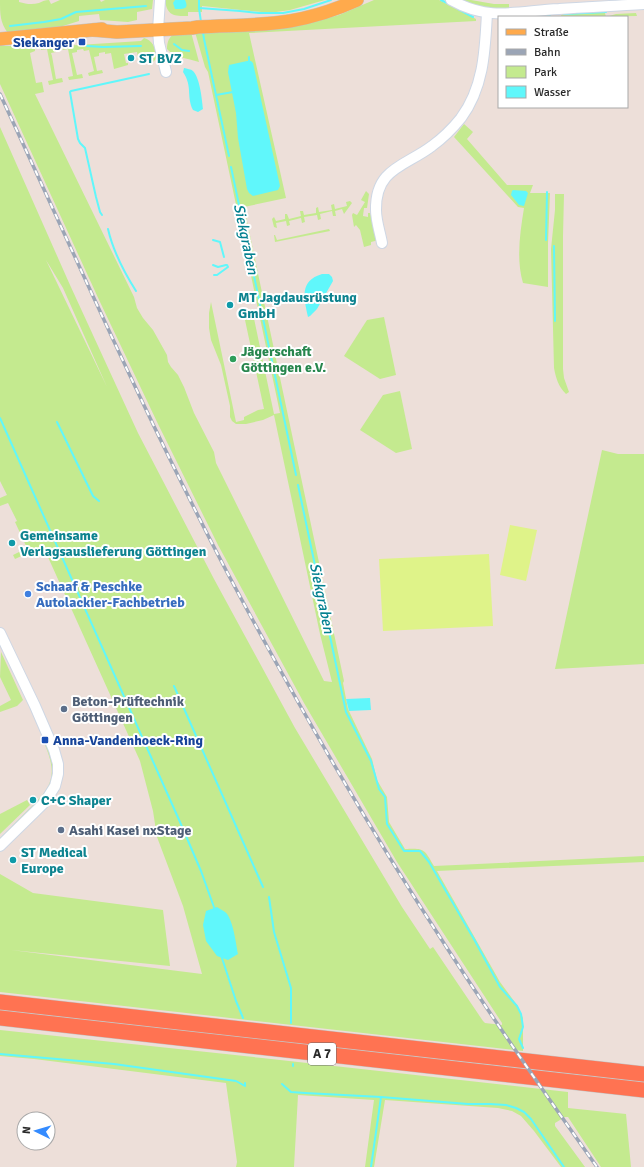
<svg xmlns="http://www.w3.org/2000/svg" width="644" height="1167" viewBox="0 0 644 1167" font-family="Signika,sans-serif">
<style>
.green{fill:#c4ea8f;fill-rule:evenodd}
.pitch{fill:#dff389}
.water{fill:#60f7fb}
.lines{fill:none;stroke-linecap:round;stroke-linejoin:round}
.stream{stroke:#60f7fb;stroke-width:2}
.minor-casing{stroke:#ced7e4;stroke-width:12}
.major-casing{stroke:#c3c3c3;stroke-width:14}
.highway-casing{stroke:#c3c3c3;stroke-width:16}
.minor{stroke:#fff;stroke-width:10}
.major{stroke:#ffaa4c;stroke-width:13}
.highway{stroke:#ff7352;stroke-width:15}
.rail-casing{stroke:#9ba5b6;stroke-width:3.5}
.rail{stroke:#fff;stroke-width:2;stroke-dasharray:6;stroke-linecap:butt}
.transit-dot{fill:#1a4fb4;stroke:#fff;stroke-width:1.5}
.culture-dot{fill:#0f9aa8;stroke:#fff;stroke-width:1.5}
.leisure-dot{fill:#2e9e5b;stroke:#fff;stroke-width:1.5}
.shop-dot{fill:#3f7fe0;stroke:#fff;stroke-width:1.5}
.service-dot{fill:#5c6f8a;stroke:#fff;stroke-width:1.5}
.labels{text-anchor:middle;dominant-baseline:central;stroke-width:4;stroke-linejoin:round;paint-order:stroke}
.shield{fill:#fff;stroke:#696969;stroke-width:1}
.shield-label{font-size:13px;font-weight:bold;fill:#292929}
.transit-label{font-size:14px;font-weight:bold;fill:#164399;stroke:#fff;text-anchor:end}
.culture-label{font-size:14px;font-weight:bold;fill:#0d838f;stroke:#fff;text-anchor:start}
.leisure-label{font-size:14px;font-weight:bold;fill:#27864d;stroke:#fff;text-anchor:start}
.shop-label{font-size:14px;font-weight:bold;fill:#366cbe;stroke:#fff;text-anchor:start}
.service-label{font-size:14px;font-weight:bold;fill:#4e5e75;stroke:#fff;text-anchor:start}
.water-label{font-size:15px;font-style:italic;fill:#038190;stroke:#fff}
</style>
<rect width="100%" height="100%" fill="#eddfd9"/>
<g class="green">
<path d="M 0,0 L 19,0 L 19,2 C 26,4 32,5 39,3 C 43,1 45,0 49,0 L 51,4 L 60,0 L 100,0 L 101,2 L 105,0 L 153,0 L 152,9 L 137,12 L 137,20 L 128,22 L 100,20 L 99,14 L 79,16 L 79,21 L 63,26 L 8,33 C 0,23 0,14 0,0 Z"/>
<path d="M 165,0 L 325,0 L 290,10 L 276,12 L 262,12 L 202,6 L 202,12 L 188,12 L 188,16 C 174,16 167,16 165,0 Z"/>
<path d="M 374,0 L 439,0 L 476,19 L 476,21 L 249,33 L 286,198 L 244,207 L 344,681 L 343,683 L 348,709 L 372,759 L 377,780 L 387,797 L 389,822 L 405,849 C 425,848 424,849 434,866 L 644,856 L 644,862 L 437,871 L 500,982 L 517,1005 L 523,1018 L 523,1051 L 0,992 L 0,874 L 33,893 L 163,910 L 170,966 L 11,950 L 202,974 L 183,906 L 157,837 L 153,811 L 140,761 L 43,546 L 15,559 L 13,555 L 27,548 L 15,522 L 17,521 L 8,503 L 0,506 L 0,498 L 7,495 L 0,481 L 0,127 L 70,285 L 138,433 L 214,579 L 295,728 L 402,907 L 430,949 L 433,947 L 483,1021 L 485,1023 L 502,1025 L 502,1023 L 397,862 L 304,703 L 218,545 L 158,424 L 100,302 L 0,84 L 0,46 L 14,46 L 12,42 L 62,43 L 62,46 L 141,41 L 144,38 C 152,40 156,48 157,56 L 155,60 L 152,63 L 151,60 L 139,63 L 137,52 L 124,54 L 126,63 L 128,63 L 128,65 L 114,69 L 111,53 L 105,54 L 105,52 L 99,53 L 99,56 L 94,57 L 97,71 L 102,70 L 103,73 L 89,76 L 88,73 L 94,71 L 89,50 L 84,51 L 83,49 L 77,50 L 77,52 L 72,53 L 77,75 L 82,74 L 83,78 L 69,80 L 68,77 L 73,76 L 68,49 L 63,50 L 62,48 L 56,49 L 56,52 L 51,53 L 52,56 L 56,79 L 62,78 L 63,82 L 49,85 L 48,81 L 53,80 L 47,49 L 41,50 L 41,48 L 35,49 L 35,51 L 30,53 L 36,83 L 42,82 L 44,92 L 35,94 L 134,297 L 137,308 L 143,318 L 153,330 L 167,355 L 168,362 L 171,367 L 178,375 L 184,387 L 194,413 L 214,452 L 216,463 L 324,681 L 332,682 L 320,634 L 274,415 L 263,420 L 246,424 L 236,424 L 232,421 L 230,417 L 230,406 L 221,365 L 211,340 L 209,328 L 209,313 L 211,302 L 236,422 L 244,420 L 244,417 L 258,410 L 264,409 L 245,320 L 247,315 L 250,309 L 252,309 L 274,414 L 280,413 L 208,72 L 205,67 L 195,32 L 320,20 L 339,15 ZM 46,260 L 63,288 L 107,387 Z"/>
<path d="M 458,0 L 471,0 L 494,4 L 509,4 L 509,8 C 489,10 478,6 458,0 Z"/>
<polygon points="606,11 605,13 606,17 616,14 636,13 637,16 560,17 563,13"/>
<path d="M 191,32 L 199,62 C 187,58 175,58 167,49 C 167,44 168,38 173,35 Z"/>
<path d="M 464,124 L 473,132 L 467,139 L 507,185 L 533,185 L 530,193 L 550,193 L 548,243 L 548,287 L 523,283 C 516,259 520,233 524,208 L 518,207 L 454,137 Z"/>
<polygon points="366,191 369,194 367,208 364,208 363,216 368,217 368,213 370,213 379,240 371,242 371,245 364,247 360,230 356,225 354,227 352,215 353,213 357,215 365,202 361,200"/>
<path d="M 555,194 L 564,194 L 563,236 L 563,369 L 564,378 L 569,392 L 566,394 C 558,386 556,378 554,368 L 551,249 L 555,210 Z"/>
<polygon points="350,201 352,203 344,214 342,209 335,211 336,216 333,216 332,211 320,214 321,219 318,220 317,215 304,217 305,222 302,223 301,218 289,221 290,225 287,226 286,221 276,223 277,228 274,227 272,219 274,217 276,221 285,219 285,214 287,214 289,219 301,216 300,211 303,211 304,215 316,213 316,208 318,207 319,212 332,210 331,205 334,204 335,209 347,206 346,202"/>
<polygon points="329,229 330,231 275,242 274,235 275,235 277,240"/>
<polygon points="384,317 396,375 380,379 344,356 367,320"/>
<polygon points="400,391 412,449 396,453 360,430 383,395"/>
<polygon points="602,450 618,454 644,454 644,664 555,669"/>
<polygon points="1,652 23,700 17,706 0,712 0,706 11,700 0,677"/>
<path d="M 45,745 L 48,746 L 55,770 L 48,792 L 0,841 L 0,838 C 10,828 19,819 29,809 C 52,787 58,776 45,745 Z"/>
<polygon points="27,800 30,805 0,834 0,814"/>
<polygon points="0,1030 262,1058 568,1092 568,1108 626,1114 631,1167 601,1167 568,1117 565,1117 555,1123 555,1126 585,1167 561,1167 534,1131 521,1116 512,1111 498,1108 385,1100 374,1167 365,1167 374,1100 298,1095 294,1167 236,1167 237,1162 226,1083 34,1059 0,1056"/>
</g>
<g class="pitch">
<polygon points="510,525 537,530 526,581 500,575"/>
<polygon points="489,554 493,626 383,631 379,559"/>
</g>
<g class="water">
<path d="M 175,0 L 185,0 C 190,10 182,9 175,9 L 173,3 Z"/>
<polygon points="247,61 251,61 253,63 280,186 278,190 253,196 249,193 247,189 238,138 236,113 228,72 229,65"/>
<path d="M 184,68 C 187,69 191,69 193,71 C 200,78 202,100 203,109 L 198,112 L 193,110 C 186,96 193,87 183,72 Z"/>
<polygon points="513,190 526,191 528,193 524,206 519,205 511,195 512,191"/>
<path d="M 322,274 L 329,274 L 332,277 L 333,281 L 317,309 L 310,316 L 308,317 C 304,298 299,281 322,274 Z"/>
<polygon points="370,698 371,710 349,711 346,699"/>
<path d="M 217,907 C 219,909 223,910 225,912 C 233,918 236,944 238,954 L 228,960 L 217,956 L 206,941 L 203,925 L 206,911 Z"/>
</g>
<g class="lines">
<g class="stream">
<polyline points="199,0 199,8 201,22"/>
<polyline points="441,0 449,4"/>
<polyline points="199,8 240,11 259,13 283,13 304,9 331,0"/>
<polyline points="458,9 473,17"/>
<polyline points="564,14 606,12"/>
<polyline points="537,16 550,15"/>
<polyline points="10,26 44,22 61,19 76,12 146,6"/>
<polyline points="203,32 204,39 229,156"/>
<polyline points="16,44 59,46"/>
<polyline points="174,44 182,50 189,51"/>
<polyline points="87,46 103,47 141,46"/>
<polyline points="249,57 249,63"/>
<polyline points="216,95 233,92"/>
<polyline points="231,167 296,475"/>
<polyline points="102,215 100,212 96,197 85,148 80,143 78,139 70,92 71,91 149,74"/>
<path d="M 108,229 C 113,251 124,272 136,291"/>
<polyline points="213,240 220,242 224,257"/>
<polyline points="546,240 547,192"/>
<polyline points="554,246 555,321"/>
<polyline points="213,265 218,267 226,265"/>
<polyline points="214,275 217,275 228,267 227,265"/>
<polyline points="0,418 180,822 201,871 215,910"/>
<polyline points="57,422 93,496 99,501"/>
<polyline points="298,485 346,712 371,761 379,789 385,797 387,824 404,851 420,851 429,862 475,941 500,987 517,1006 521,1014 523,1027 519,1039 523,1048"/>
<polyline points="174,686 263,887"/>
<polyline points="269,897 274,932 291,988 291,1023"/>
<polyline points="221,955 236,1001 243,1018"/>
<polyline points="0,1054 114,1064 236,1081 245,1086 245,1083"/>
<polyline points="293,1066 293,1064"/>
<polyline points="282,1084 291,1092 305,1093 381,1097 468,1104 490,1104 506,1105 516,1108 524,1112 531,1119 564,1167"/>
<polyline points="371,1167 381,1097"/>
</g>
<g class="minor-casing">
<g id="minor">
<polyline points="160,0 158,30 159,43 166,72"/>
<path d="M 451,0 C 490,22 518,11 559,9 C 587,7 616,6 644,4"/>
<path d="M 382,243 C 380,232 376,221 376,210 C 375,168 406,166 432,146 C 443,138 453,128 461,118 C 484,87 485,50 487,13"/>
<polyline points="0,633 35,706 54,750 58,764 58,774 55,786 45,802 0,846"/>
</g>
</g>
<g class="major-casing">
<g id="major">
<path d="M 93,30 L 117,32 L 192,28 L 198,27 C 228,25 260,26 290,21 C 313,17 335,10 357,0"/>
<polyline points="0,39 102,29"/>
</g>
</g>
<g class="highway-casing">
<g id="highway">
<polyline points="0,1002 644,1074"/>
<polyline points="0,1018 644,1090"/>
</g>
</g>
<use href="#minor" class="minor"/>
<use href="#major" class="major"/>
<use href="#highway" class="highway"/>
<g class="rail-casing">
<path id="rail" d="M 0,94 C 75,255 146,418 228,574 C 296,702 368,827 447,948 C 495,1022 546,1095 597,1167"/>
</g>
<use href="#rail" class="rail"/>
</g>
<g class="transit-dot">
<rect x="78" y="38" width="8" height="8" rx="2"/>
<rect x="41" y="736" width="8" height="8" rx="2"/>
</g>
<g class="culture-dot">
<circle cx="131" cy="58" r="4"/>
<circle cx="230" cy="305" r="4"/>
<circle cx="12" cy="543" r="4"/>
<circle cx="33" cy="800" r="4"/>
<circle cx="13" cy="860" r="4"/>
</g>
<circle class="leisure-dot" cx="233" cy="359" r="4"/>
<circle class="shop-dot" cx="28" cy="594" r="4"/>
<g class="service-dot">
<circle cx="64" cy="709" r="4"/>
<circle cx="61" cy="830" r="4"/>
</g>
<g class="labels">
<rect class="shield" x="308" y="1043" width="28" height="22" rx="3"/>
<g class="shield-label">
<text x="322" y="1054">A 7</text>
</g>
<g class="transit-label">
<text x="74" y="42">Siekanger</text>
<text x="53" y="740" text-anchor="start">Anna-Vandenhoeck-Ring</text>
</g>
<g class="culture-label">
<text x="139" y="58">ST BVZ</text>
<text x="238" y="297">MT Jagdausrüstung<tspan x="238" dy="16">GmbH</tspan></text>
<text x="20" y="535">Gemeinsame<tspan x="20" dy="16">Verlagsauslieferung Göttingen</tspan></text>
<text x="41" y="800">C+C Shaper</text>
<text x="21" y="852">ST Medical<tspan x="21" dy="16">Europe</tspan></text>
</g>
<g class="leisure-label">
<text x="241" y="351">Jägerschaft<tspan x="241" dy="16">Göttingen e.V.</tspan></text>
</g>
<g class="shop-label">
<text x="36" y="586">Schaaf &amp; Peschke<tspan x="36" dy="16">Autolackier-Fachbetrieb</tspan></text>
</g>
<g class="service-label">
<text x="72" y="701">Beton-Prüftechnik<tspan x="72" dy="16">Göttingen</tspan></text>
<text x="69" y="830">Asahi Kasei nxStage</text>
</g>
<g class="water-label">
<text transform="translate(246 239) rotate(78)">Siekgraben</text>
<text transform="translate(322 598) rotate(78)">Siekgraben</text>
</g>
</g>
<rect x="498" y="16" width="130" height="92" fill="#ffffff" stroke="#a9a9a9"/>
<rect x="506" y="29" width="20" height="6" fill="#ffaa4c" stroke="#a9a9a9"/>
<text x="534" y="36" font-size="12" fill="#292929">Straße</text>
<rect x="506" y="49" width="20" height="6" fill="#9ba5b6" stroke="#a9a9a9"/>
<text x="534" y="56" font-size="12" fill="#292929">Bahn</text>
<rect x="506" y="66" width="20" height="12" fill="#c4ea8f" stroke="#a9a9a9"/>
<text x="534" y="76" font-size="12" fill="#292929">Park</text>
<rect x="506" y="86" width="20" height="12" fill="#60f7fb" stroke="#a9a9a9"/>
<text x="534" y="96" font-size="12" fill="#292929">Wasser</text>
<g transform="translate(36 1131) rotate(275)"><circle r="19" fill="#ffffff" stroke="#a9a9a9"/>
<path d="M0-3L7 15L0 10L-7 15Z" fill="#348bff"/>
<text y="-6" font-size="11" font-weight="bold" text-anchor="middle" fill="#292929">N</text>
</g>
</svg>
